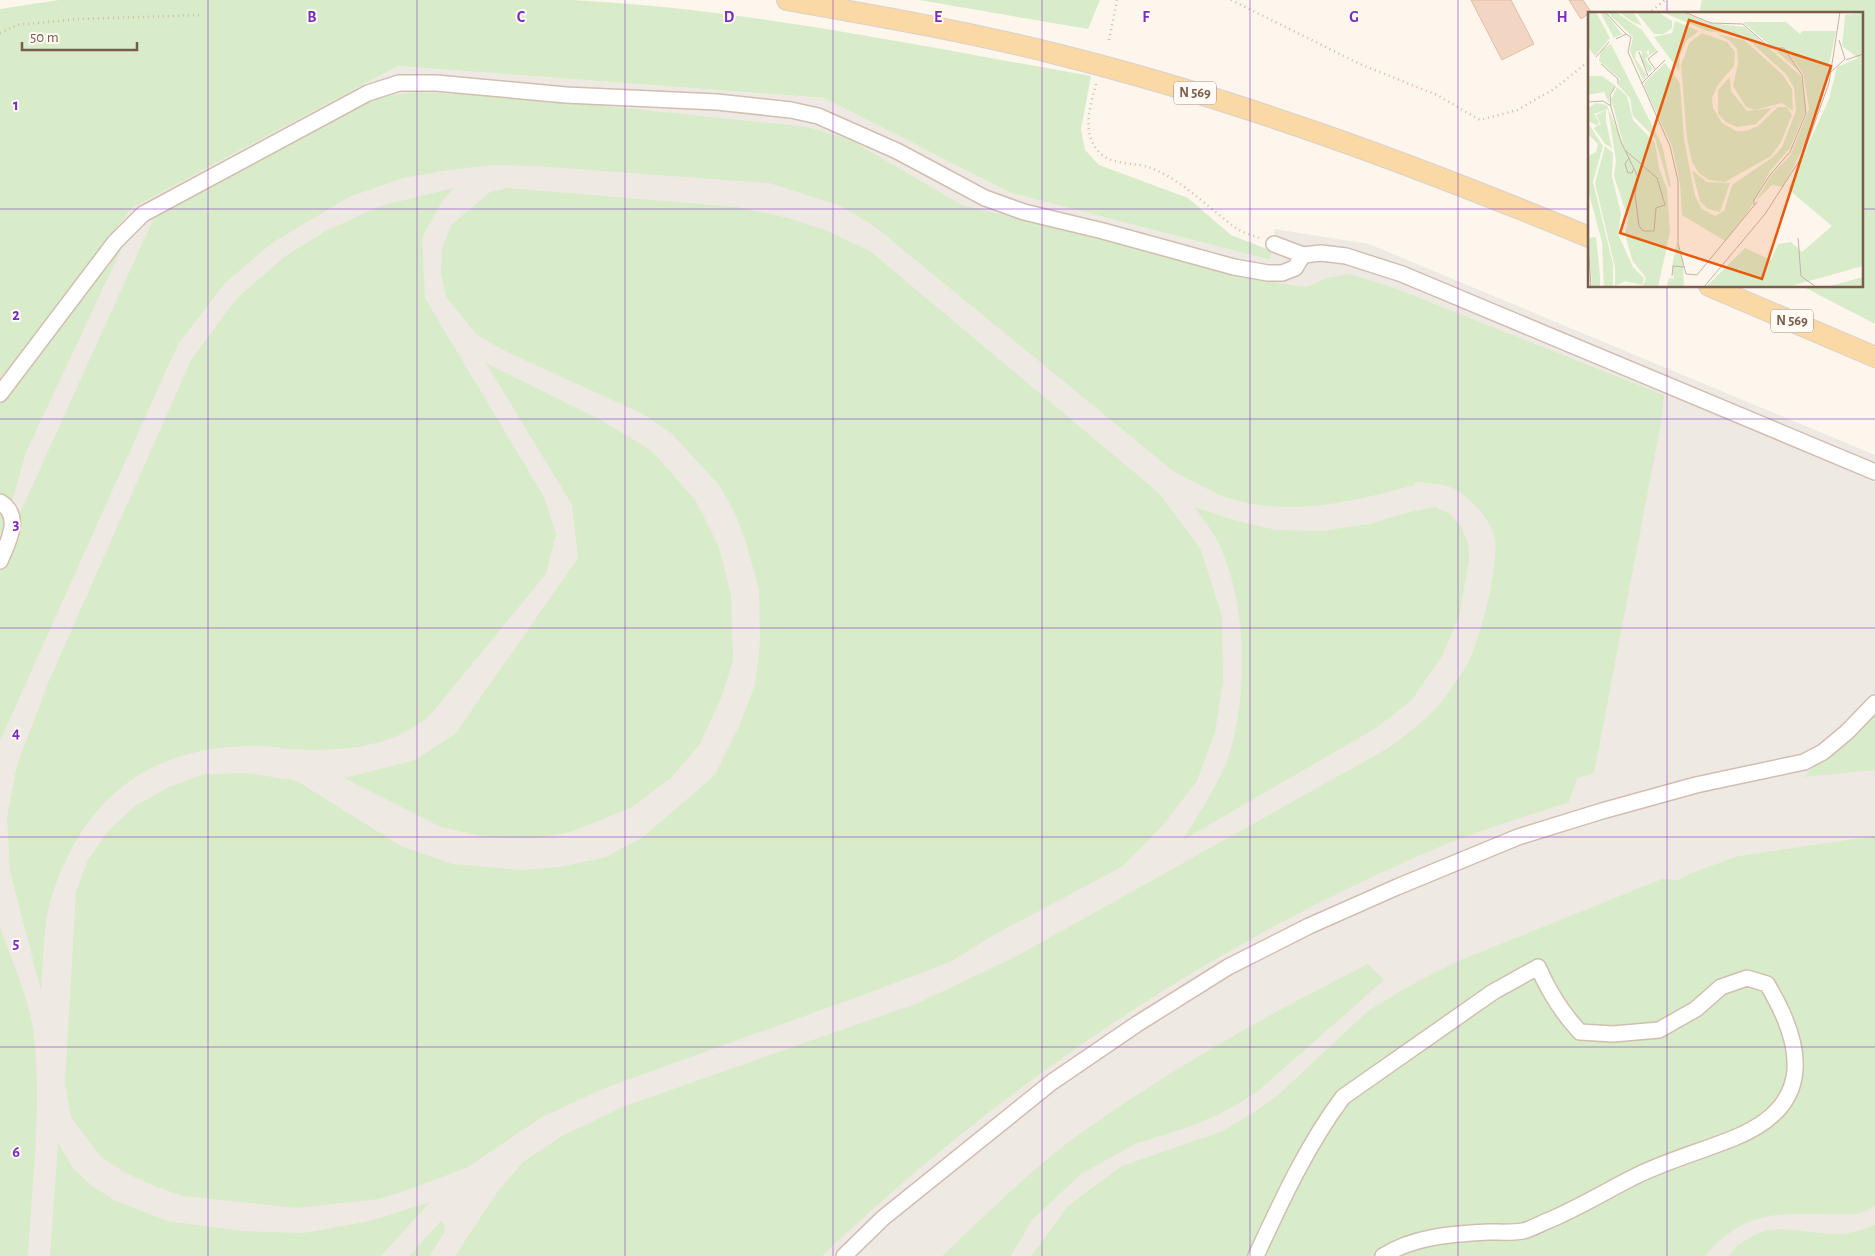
<svg xmlns="http://www.w3.org/2000/svg" width="1875" height="1256" viewBox="0 0 1875 1256" font-family="'Alegreya Sans',sans-serif">
<style>
.industrial{fill:#efe9e4}
.green{fill:#d8ecc9}
.building{fill:#f3d5c3;stroke:#e6bba3}
.lines{fill:none;stroke-linecap:round;stroke-linejoin:round}
.minor-casing{stroke:#d1beb0;stroke-width:18}
.major-casing{stroke:#dad1cd;stroke-width:22}
.path{stroke:#d9b8a5;stroke-width:2.5;stroke-dasharray:1 4;stroke-linecap:butt}
.minor{stroke:#fff;stroke-width:15}
.major{stroke:#fbd9a5;stroke-width:20}
.grid{fill:none;stroke:#7b2cbf;stroke-width:1;stroke-opacity:0.55}
.labels{text-anchor:middle;dominant-baseline:central;stroke-width:4;stroke-linejoin:round;paint-order:stroke}
.shield{fill:#fffaf3;stroke:#a28b7f;stroke-width:1}
.shield-label{font-size:14px;font-weight:bold;fill:#7a5c4d}
.inset-road{fill:none;stroke:#c5b3a7;stroke-width:1}
.view{fill:#e8590c;fill-opacity:0.15;stroke:#e8590c;stroke-width:2.5}
.inset-edge{fill:none;stroke:#7a5c4d;stroke-width:2.5}
.grid-label{font-size:16px;text-anchor:middle;font-weight:bold;fill:#7b2cbf;stroke:#fffaf3;stroke-width:4;stroke-linejoin:round;paint-order:stroke}
</style>
<rect width="100%" height="100%" fill="#fdf6ec"/>
<polygon class="industrial" points="398,66 824,98 1011,193 1270,260 1275,229 1369,244 1875,455 1875,1256 0,1256 0,536 7,519 0,516 0,379 132,208"/>
<g class="green">
<path d="M 59,0 L 573,0 C 748,9 919,46 1091,76 L 1081,129 L 1085,150 L 1099,165 L 1188,198 L 1231,235 L 1272,251 L 1270,260 L 1011,193 L 824,98 L 398,66 L 132,208 L 0,379 L 0,9 Z"/>
<polygon points="919,0 1100,0 1088,29"/>
<polygon points="1702,0 1875,0 1875,324 1802,286 1861,286 1861,14 1699,14"/>
<path d="M 412,92 L 510,96 L 808,127 L 849,139 L 962,205 L 1283,284 L 1307,287 L 1327,278 L 1349,274 L 1392,287 L 1664,395 L 1661,423 L 1594,773 L 1578,778 L 1578,776 L 1569,802 C 1526,817 1481,829 1439,847 C 1211,944 1001,1085 822,1256 L 455,1256 L 498,1191 L 523,1162 L 562,1136 L 625,1106 L 918,1003 L 1015,957 L 1383,751 C 1406,736 1432,716 1448,693 C 1455,683 1463,672 1469,661 C 1480,637 1501,562 1494,536 C 1489,518 1470,496 1452,488 C 1441,483 1427,483 1415,482 L 1415,485 C 1354,501 1291,518 1228,498 C 1209,491 1191,480 1173,471 L 874,226 L 841,206 L 769,183 L 534,166 L 493,165 L 448,170 L 403,178 L 349,197 L 272,243 L 225,283 L 179,343 L 169,364 L 0,741 L 0,571 L 19,526 L 20,513 L 156,213 L 361,101 Z"/>
<path d="M 454,188 L 443,200 L 422,237 L 425,298 L 544,497 L 556,534 L 546,574 L 431,714 C 425,719 418,725 410,729 C 377,750 327,751 289,749 C 277,748 266,745 255,746 C 172,746 109,777 70,852 C 60,872 51,893 47,916 C 43,940 43,966 41,991 L 10,871 L 7,817 L 17,765 L 48,683 L 191,360 L 236,299 L 284,257 L 324,232 L 380,206 Z"/>
<polygon points="508,188 737,207 788,218 825,230 870,251 1160,494 1201,550 1222,616 1223,682 1215,732 1197,781 1163,825 1123,866 992,936 952,961 871,992 605,1088 542,1117 468,1167 416,1187 379,1199 297,1208 183,1196 154,1186 126,1173 101,1157 71,1117 65,1083 76,891 88,860 109,830 135,806 169,787 205,774 248,773 297,781 401,846 452,864 521,870 560,867 606,857 643,837 715,775 739,726 755,685 760,642 759,589 746,543 735,513 719,485 671,433 643,414 507,352 478,336 446,297 441,274 442,248 451,225 490,192"/>
<polygon points="117,247 121,250 26,452 7,519 0,536 0,399"/>
<polygon points="486,363 601,420 652,451 696,501 719,547 731,595 733,660 722,696 700,744 670,779 630,808 571,832 535,838 486,837 441,827 344,778 415,760 455,734 578,558 572,505"/>
<path d="M 1195,507 L 1237,521 L 1276,530 L 1321,531 L 1370,524 L 1409,512 L 1436,507 L 1450,514 L 1460,525 L 1468,543 L 1469,560 L 1459,617 L 1442,656 L 1411,701 L 1376,728 L 1183,840 C 1198,815 1222,779 1230,752 C 1248,691 1247,605 1220,546 C 1214,532 1203,520 1195,507 Z"/>
<polygon points="1875,712 1875,770 1804,777 1816,763"/>
<path d="M 1875,836 L 1875,1206 C 1861,1216 1847,1215 1830,1214 C 1776,1213 1743,1211 1705,1256 L 1031,1256 L 1068,1206 L 1122,1166 L 1223,1131 L 1256,1111 L 1278,1095 L 1368,1011 L 1402,990 L 1453,963 L 1662,879 L 1679,880 L 1691,873 L 1739,856 Z"/>
<path d="M 0,927 C 12,962 30,999 34,1036 C 42,1108 32,1183 28,1256 L 0,1256 Z"/>
<path d="M 1368,964 L 1384,980 L 1258,1091 L 1241,1102 L 1220,1114 L 1185,1128 L 1135,1144 L 1081,1174 L 1032,1220 L 1011,1256 L 942,1256 C 983,1218 1022,1178 1066,1144 C 1161,1074 1263,1017 1368,964 Z"/>
<polygon points="58,1143 73,1168 91,1185 115,1201 168,1221 242,1231 304,1233 370,1221 430,1202 381,1256 50,1256"/>
<polygon points="441,1221 445,1226 444,1234 429,1256 409,1256"/>
<path d="M 1875,1225 L 1875,1255 L 1873,1256 L 1728,1256 C 1767,1213 1794,1235 1841,1234 C 1853,1233 1864,1229 1875,1225 Z"/>
</g>
<g class="building">
<polygon points="1471,0 1511,0 1534,44 1502,60"/>
<polygon points="1569,0 1583,0 1591,12 1581,19"/>
</g>
<g class="lines">
<g class="minor-casing">
<g id="minor">
<polyline points="1274,244 1303,255 1321,253 1346,256 1402,274 1875,472"/>
<polyline points="0,394 115,242 143,214 368,93 399,83 436,83 566,95 717,102 791,110 818,116 897,151 985,198 1024,212 1103,231 1234,267 1268,273 1282,273 1295,268 1303,255"/>
<path d="M 0,502 C 23,516 8,542 0,561"/>
<polyline points="844,1256 883,1218 1052,1082 1137,1024 1228,967 1309,926 1397,887 1518,837 1602,811 1696,785 1804,762 1823,752 1847,732 1875,703"/>
<path d="M 1256,1256 C 1281,1202 1307,1145 1343,1097 L 1493,992 L 1538,967 C 1549,992 1561,1012 1580,1032 L 1613,1034 L 1659,1030 L 1696,1009 L 1721,987 L 1747,978 L 1767,984 C 1805,1047 1814,1106 1734,1138 C 1702,1151 1669,1160 1638,1175 C 1607,1190 1579,1208 1547,1221 C 1540,1224 1531,1229 1523,1231 C 1512,1233 1499,1232 1489,1232 C 1452,1234 1414,1236 1383,1256"/>
</g>
</g>
<g class="major-casing">
<g id="major">
<path d="M 787,0 C 878,16 970,32 1060,55 C 1241,100 1416,166 1589,237"/>
<polyline points="1709,286 1875,357"/>
</g>
</g>
<g class="path">
<polyline points="1231,0 1362,65 1437,95 1480,120 1517,110 1554,89 1589,61"/>
<polyline points="1648,14 1665,0"/>
<polyline points="0,33 17,25 79,19 201,15"/>
<polyline points="1109,40 1117,0"/>
<path d="M 1096,84 C 1090,107 1081,134 1100,153 C 1113,166 1136,162 1151,168 C 1184,181 1208,208 1236,228 C 1243,233 1253,235 1261,239"/>
</g>
<use href="#minor" class="minor"/>
<use href="#major" class="major"/>
</g>
<path class="grid" d="M 208,0 L 208,1256M 417,0 L 417,1256M 625,0 L 625,1256M 833,0 L 833,1256M 1042,0 L 1042,1256M 1250,0 L 1250,1256M 1458,0 L 1458,1256M 1667,0 L 1667,14M 0,209 L 1589,209M 1861,209 L 1875,209M 1667,286 L 1667,1256M 0,419 L 1875,419M 0,628 L 1875,628M 0,837 L 1875,837M 0,1047 L 1875,1047"/>
<g class="labels">
<g class="shield">
<rect x="1174" y="81.5" width="42" height="23" rx="4"/>
<rect x="1771" y="309.5" width="42" height="23" rx="4"/>
</g>
<g class="shield-label">
<text x="1195" y="93">N 569</text>
<text x="1792" y="321">N 569</text>
</g>
</g>
<g transform="translate(1588 12)">
<rect width="275" height="275" fill="#fdf6ec"/>
<path d="M 0,0 L 8,0 L 22,26 L 7,44 L 0,35 ZM 12,0 L 17,0 L 34,22 L 26,26 ZM 19,0 L 28,0 L 54,18 L 69,39 L 61,43 L 61,38 L 58,40 L 61,44 L 57,47 L 65,57 L 61,61 L 53,47 L 54,39 L 48,39 L 47,46 L 59,64 L 55,68 L 42,39 L 45,25 ZM 31,0 L 45,0 L 54,14 L 43,9 ZM 48,0 L 70,0 L 84,9 L 84,16 L 76,22 L 66,22 ZM 74,0 L 94,0 L 121,11 L 157,15 L 213,64 L 218,98 L 202,136 L 182,159 L 162,197 L 137,229 L 94,203 L 92,172 L 84,134 L 56,74 L 58,69 L 77,51 L 92,71 L 96,127 L 107,184 L 114,197 L 127,204 L 136,199 L 144,173 L 185,145 L 194,135 L 208,99 L 206,76 L 198,62 L 156,24 L 119,19 ZM 275,1 L 275,254 L 200,275 L 118,275 L 157,236 L 183,248 L 190,232 L 203,230 L 214,240 L 244,214 L 200,177 L 241,87 L 249,55 L 270,46 L 254,34 L 257,3 ZM 87,9 L 111,19 L 99,28 L 92,43 L 91,59 L 66,25 L 84,21 ZM 155,10 L 198,10 L 212,22 L 214,19 L 248,19 L 234,88 L 213,140 L 195,175 L 184,173 L 168,189 L 184,162 L 202,144 L 221,97 L 215,62 L 196,34 L 211,59 ZM 114,21 L 139,30 L 147,40 L 146,54 L 129,74 L 124,86 L 125,96 L 134,111 L 148,119 L 158,119 L 170,114 L 190,95 L 199,95 L 204,103 L 193,130 L 183,144 L 137,170 L 121,168 L 111,161 L 104,150 L 99,127 L 93,53 L 101,31 ZM 129,22 L 156,28 L 195,63 L 204,77 L 205,99 L 194,91 L 167,98 L 158,95 L 145,74 L 150,52 L 149,37 L 142,29 ZM 23,32 L 74,133 L 83,174 L 81,175 L 67,126 L 45,104 L 42,86 L 30,73 L 32,67 L 11,49 L 13,38 ZM 0,64 L 14,64 L 28,74 L 21,83 L 21,92 L 16,80 L 0,83 ZM 142,65 L 143,79 L 159,99 L 184,96 L 168,112 L 149,115 L 138,110 L 130,102 L 130,78 ZM 29,75 L 39,84 L 45,108 L 67,131 L 71,156 L 79,177 L 82,220 L 70,275 L 54,275 L 58,266 L 44,248 L 37,222 L 40,207 L 26,164 L 28,149 L 20,97 L 6,102 L 11,110 L 10,114 L 0,109 L 0,96 L 8,91 L 19,93 L 36,134 L 23,87 ZM 18,98 L 18,110 L 24,136 L 17,132 L 6,116 L 13,112 L 8,103 ZM 0,111 L 15,134 L 5,170 L 25,252 L 25,275 L 16,275 L 14,230 L 0,178 L 0,144 L 8,140 L 10,132 L 0,122 ZM 17,134 L 25,141 L 24,164 L 33,202 L 30,222 L 45,255 L 56,266 L 54,273 L 37,269 L 27,274 L 27,256 L 7,171 ZM 104,158 L 119,170 L 142,171 L 132,200 L 120,197 L 112,189 ZM 8,225 L 12,264 L 12,275 L 4,275 L 0,226 ZM 89,230 L 95,250 L 96,275 L 78,275 L 81,266 L 86,267 L 84,254 ZM 275,265 L 275,275 L 238,275 Z" fill="#d8ecc9"/>
<path class="inset-road" d="M 17,0 L 38,22M 96,0 L 123,11 L 155,12 L 182,36 L 196,36 L 214,63 L 218,101 L 202,140 L 182,163 L 166,188 L 166,193M 28,27 L 38,22 L 43,25 L 40,40 L 82,134 L 90,169 L 90,231 L 98,262 L 109,263 L 169,190M 51,40 L 60,64M 8,45 L 21,30M 258,48 L 275,42M 13,52 L 30,67 L 30,72M 67,57 L 60,47 L 70,39M 243,60 L 257,47 L 251,28M 53,72 L 77,48M 27,75 L 22,83 L 23,95 L 33,130 L 50,165 L 47,182 L 51,214 L 55,219 L 66,219 L 68,196 L 77,193 L 69,166 L 38,139M 0,90 L 15,89 L 23,94M 41,146 L 37,152 L 40,161 L 44,161 L 46,156M 210,226 L 213,264 L 228,275M 0,230 L 3,275M 84,264 L 85,254 L 96,255M 116,275 L 177,202 L 215,143 L 241,71 L 252,0"/>
<path class="view" d="M 101,8 L 243,54 L 174,267 L 32,221 Z"/>
<rect width="275" height="275" class="inset-edge"/>
</g>
<g class="grid-label">
<text x="312" y="22">B</text>
<text x="521" y="22">C</text>
<text x="729" y="22">D</text>
<text x="938" y="22">E</text>
<text x="1146" y="22">F</text>
<text x="1354" y="22">G</text>
<text x="1562" y="22">H</text>
<text x="16" y="110">1</text>
<text x="16" y="320">2</text>
<text x="16" y="529">3</text>
<text x="16" y="738">4</text>
<text x="16" y="948">5</text>
<text x="16" y="1157">6</text>
</g>
<path d="M22 42v8h115v-8" fill="none" stroke="#7a5c4d" stroke-width="2.5"/>
<text x="30" y="42" font-size="15" fill="#7a5c4d" stroke="#fffaf3" stroke-width="4" paint-order="stroke">50 m</text>
</svg>
